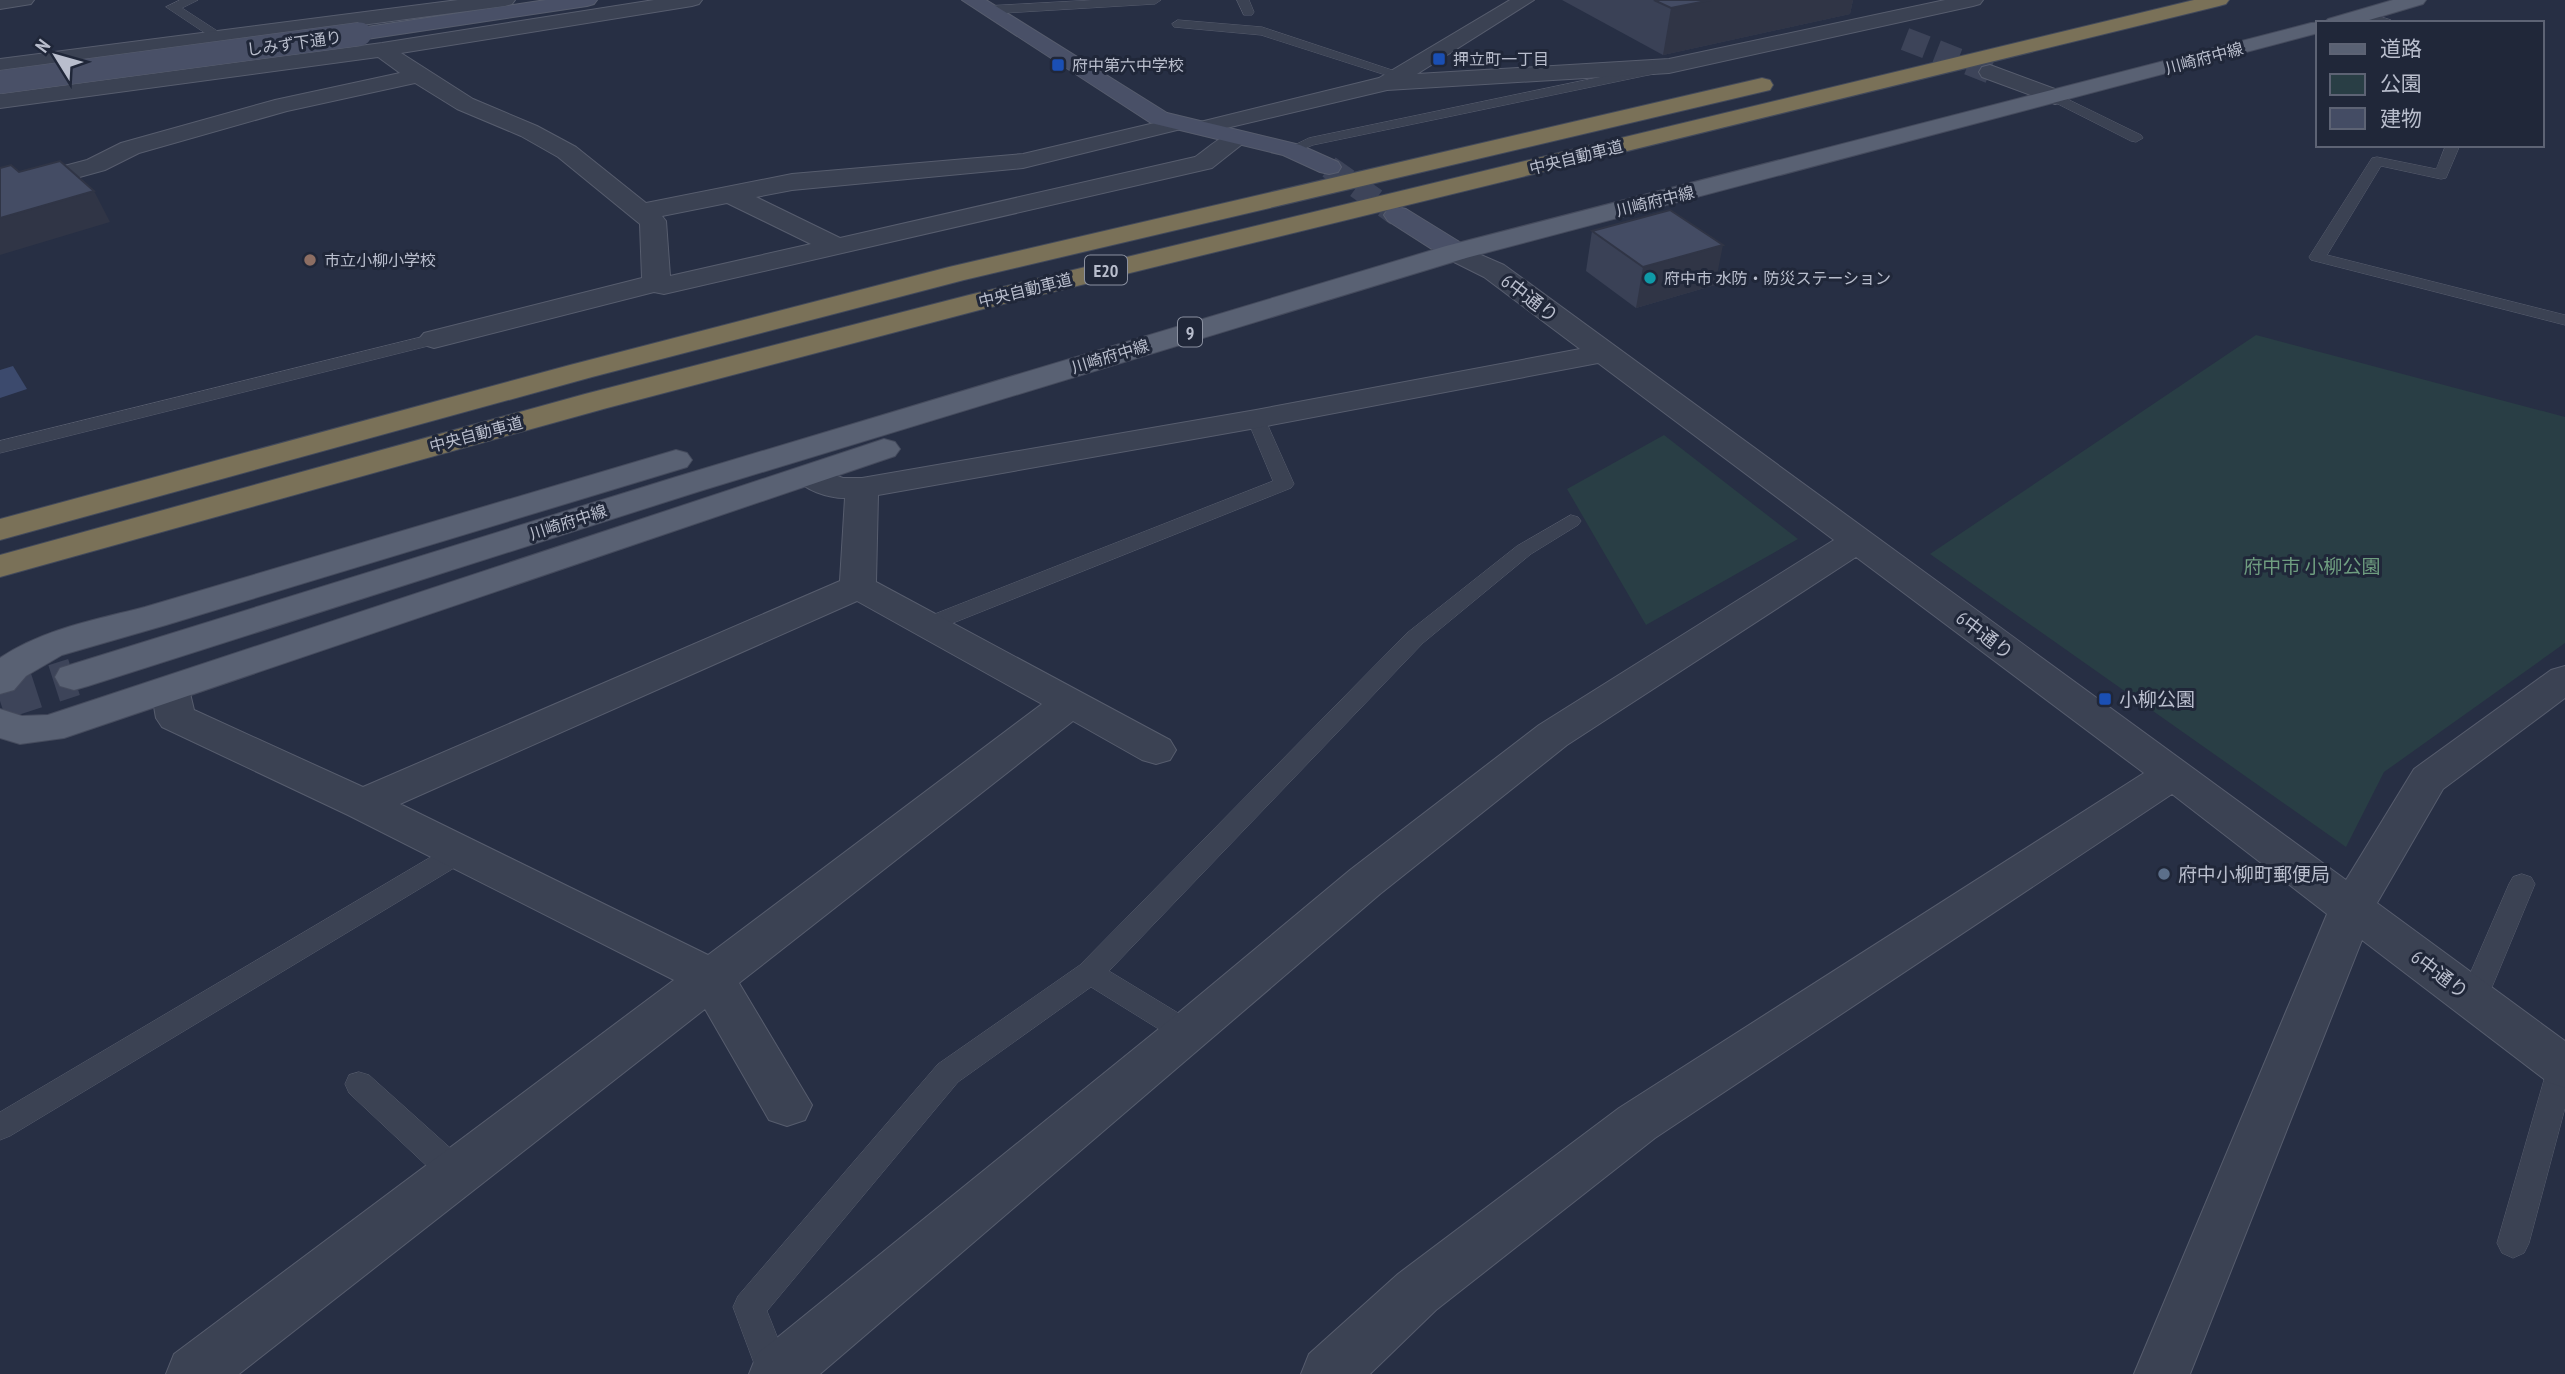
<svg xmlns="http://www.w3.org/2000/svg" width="2565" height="1374" viewBox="0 0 2565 1374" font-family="'PT Sans Narrow','Noto Sans JP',sans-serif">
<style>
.green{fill:#293e45}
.water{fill:#3c4a6d}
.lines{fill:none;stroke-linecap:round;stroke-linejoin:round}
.street-tunnel{stroke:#3d4459;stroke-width:23;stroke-dasharray:23 11;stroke-linecap:butt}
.secondary-tunnel{stroke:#3d4459;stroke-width:23;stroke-dasharray:23 11;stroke-linecap:butt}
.primary-tunnel{stroke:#3d4459;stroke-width:38;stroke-dasharray:38 19;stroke-linecap:butt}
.lane-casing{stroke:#575d6e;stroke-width:1}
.street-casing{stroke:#575d6e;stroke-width:2}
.secondary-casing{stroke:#575d6e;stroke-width:2}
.primary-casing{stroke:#454b5d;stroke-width:2}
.highway-casing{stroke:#434a5b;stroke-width:2}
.lane{fill:#3b4253;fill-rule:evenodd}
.street{fill:#3b4253;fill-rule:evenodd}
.secondary{fill:#495067;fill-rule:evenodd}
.primary{fill:#596173;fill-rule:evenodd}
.highway{fill:#7a7158;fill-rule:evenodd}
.secondary-bridge-casing{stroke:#575d6e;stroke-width:24;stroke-linecap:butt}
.secondary-bridge{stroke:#495067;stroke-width:23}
.wall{fill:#3a4156}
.shaded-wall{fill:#303546}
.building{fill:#444c64;stroke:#303546;stroke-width:2}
.transit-dot{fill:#1a4fb4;stroke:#202739;stroke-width:2.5}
.education-dot{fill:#8d6e63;stroke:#202739;stroke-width:2.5}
.culture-dot{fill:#0f9aa8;stroke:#202739;stroke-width:2.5}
.service-dot{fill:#5c6f8a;stroke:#202739;stroke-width:2.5}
.labels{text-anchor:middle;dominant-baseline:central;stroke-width:6;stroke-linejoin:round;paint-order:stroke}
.far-street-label{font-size:16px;fill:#b9becd;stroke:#202739}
.far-poi-label{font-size:16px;fill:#b9becd;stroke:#202739;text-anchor:start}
.shield{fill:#202739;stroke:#8b91a1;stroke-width:2}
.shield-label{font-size:18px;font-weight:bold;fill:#b9becd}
.street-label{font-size:19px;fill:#b9becd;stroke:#202739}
.park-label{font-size:19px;fill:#6f9e80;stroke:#202739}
.poi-label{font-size:19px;fill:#b9becd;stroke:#202739;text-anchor:start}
</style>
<rect width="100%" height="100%" fill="#272f44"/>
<g class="green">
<polygon points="2256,335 2565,417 2565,643 2384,772 2346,847 1930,554"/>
<polygon points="1664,435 1798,539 1646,625 1567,489"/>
</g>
<polygon class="water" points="13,366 27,389 0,398 0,370"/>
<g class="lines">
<polyline class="street-tunnel" points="1905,39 1990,72"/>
<polyline class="secondary-tunnel" points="1329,167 1397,215"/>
<polyline class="primary-tunnel" points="0,701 74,677"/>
<g class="lane-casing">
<g id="lane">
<polygon points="180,0 198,0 182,8 222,34 210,47 202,47 200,44 208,35 166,7"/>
<polygon points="1094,0 1161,0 1155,4 988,14 982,10 988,6"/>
<polygon points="1237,0 1249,0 1254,12 1252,15 1244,15"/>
<polygon points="2363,11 2391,20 2393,23 2374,23 2359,18 2359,12"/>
<polygon points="1178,20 1262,27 1407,75 1400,79 1395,78 1261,35 1174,27 1172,24"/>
<polygon points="1653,66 1660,70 1658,73 1313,145 1291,154 1284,150 1309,138"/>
<polygon points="2055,93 2141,135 2143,138 2136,142 2131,141 2050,100 2050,94"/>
<polygon points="2446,145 2460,145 2446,178 2441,179 2381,166 2327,255 2565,315 2565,325 2311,260 2309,257 2372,158 2377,157 2436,169"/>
<polygon points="434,334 443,339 440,343 0,453 0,441"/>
<polygon points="1256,413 1265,419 1294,484 1291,488 938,629 922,629 919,624 922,619 1273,481 1247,419"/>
<polygon points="1571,515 1578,517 1581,521 1578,525 1531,554 1423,643 1109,971 1198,1025 1202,1033 1198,1041 1188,1045 1178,1041 1091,987 958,1082 767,1311 792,1374 758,1374 733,1307 738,1296 938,1064 1080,965 1407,633 1517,546"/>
<polygon points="460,843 469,845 473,852 469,859 10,1136 0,1140 0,1112 451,845"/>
<polygon points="2522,874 2531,877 2535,884 2487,999 2483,1007 2473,1010 2463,1007 2459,999 2509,884 2513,877"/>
<polygon points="2562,1054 2565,1055 2565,1108 2529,1243 2524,1253 2513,1258 2502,1253 2497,1243 2548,1066 2552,1057"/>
<polygon points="359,1072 369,1075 467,1163 471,1173 467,1183 456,1187 445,1183 349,1093 345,1084 349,1075"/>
</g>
</g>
<g class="street-casing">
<g id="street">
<polygon points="0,0 34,0 31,4 0,9"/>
<polygon points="458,0 515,0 512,4 505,6 0,73 0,59"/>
<path d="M 654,0 L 702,0 L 699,4 L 692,6 L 401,53 L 473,99 L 537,126 L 576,147 L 646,203 L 792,174 L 1023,154 L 1180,117 L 1188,119 L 1192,124 L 1379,78 L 1510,0 L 1534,0 L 1417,74 L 1669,59 L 1945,0 L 1983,0 L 1980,4 L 1973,6 L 1669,73 L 1387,90 L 1201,134 L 1193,132 L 1189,127 L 1023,168 L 792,190 L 756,197 L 840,238 L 1195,157 C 1210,147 1227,128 1246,133 L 1250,138 L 1212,168 L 664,294 L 654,292 L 434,348 L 424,345 L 419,339 L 424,333 L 642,278 L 640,224 L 558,157 L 521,136 L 457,109 L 415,83 L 287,111 L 139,153 L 105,170 L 0,199 L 0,183 L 87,160 L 121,143 L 275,100 L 400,73 L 378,57 L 0,108 L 0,94 L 382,43 ZM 727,203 L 811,244 L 670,276 L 666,221 L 662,216 Z"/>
<polygon points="1990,65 2063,92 2066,97 2063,102 2055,104 1982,77 1979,72 1982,67"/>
<path d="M 1456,244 L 1504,265 L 2346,880 L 2414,769 L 2551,670 L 2565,666 L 2565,698 L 2443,789 L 2377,903 L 2565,1041 L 2565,1088 L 2548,1082 L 2362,940 L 2190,1374 L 2134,1374 L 2327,914 L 2172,794 L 1655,1138 L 1436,1310 L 1370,1374 L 1301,1374 L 1309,1354 L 1398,1274 L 1619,1108 L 2144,773 L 1856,557 L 1567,745 L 1380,894 L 820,1374 L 749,1374 L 757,1354 L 1171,1019 L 1350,870 L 1539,725 L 1834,540 L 1598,363 L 1256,428 L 878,495 L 876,582 L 1170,740 L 1176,750 L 1170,760 L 1156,764 L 1142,760 L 1073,721 L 739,983 L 812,1105 L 805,1120 L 787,1126 L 769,1120 L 705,1009 L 239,1374 L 166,1374 L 174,1354 L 674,980 L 348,815 L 162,727 L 156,718 L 151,689 L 156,680 L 170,676 L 184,680 L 189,689 L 194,710 L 363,787 L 840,581 L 845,498 C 828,498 803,490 794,476 L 798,469 L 810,466 L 843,478 L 862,478 L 1256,410 L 1580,349 L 1484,277 L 1446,258 L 1442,252 L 1446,246 ZM 857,601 L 1042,704 L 708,955 L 400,804 Z"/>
</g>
</g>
<g class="secondary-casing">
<g id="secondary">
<polygon points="546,0 597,0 594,4 587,6 360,40 352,39 349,34 352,29 360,28"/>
<polygon points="962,0 986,0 1167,113 1300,145 1338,162 1341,167 1338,172 1329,174 1320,172 1283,155 1151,123"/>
<polygon points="1397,207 1406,209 1466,246 1470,252 1466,258 1456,260 1446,258 1388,221 1384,215 1388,209"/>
</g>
</g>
<g class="primary-casing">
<g id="primary">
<polygon points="2393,0 2426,0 2423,4 2359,23 2318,23 2318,33 1466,258 700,491 88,686 74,690 60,686 55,677 60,668 676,477 1446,246 2311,23 2325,22 2328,19"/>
<polygon points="884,439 895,442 900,449 895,456 64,738 20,744 0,738 0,709 22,716 48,715"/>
<path d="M 676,450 L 687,453 L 692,460 L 687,467 L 166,625 L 62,655 L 26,676 L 14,690 L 0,694 L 0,658 C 43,629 95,620 145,607 Z"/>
</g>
</g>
<g class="highway-casing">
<g id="highway">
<polygon points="2194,0 2229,0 2226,4 2219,6 987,308 607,408 0,577 0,555 585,394 969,295"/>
<polygon points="1762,78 1770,80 1773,85 1770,90 964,280 592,377 0,540 0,519 570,365 949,267"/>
</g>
</g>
<use href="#lane" class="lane"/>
<use href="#street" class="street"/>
<use href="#secondary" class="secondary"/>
<use href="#primary" class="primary"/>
<use href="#highway" class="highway"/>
<g class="secondary-bridge-casing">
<polyline id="secondary-bridge" points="0,82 360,34"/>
</g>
<use href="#secondary-bridge" class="secondary-bridge"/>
</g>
<g class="wall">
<polygon points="1562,0 1853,0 1850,14 1663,55"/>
<polygon points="1592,231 1715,285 1636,308 1586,271"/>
</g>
<g class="shaded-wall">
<polygon points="1711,0 1853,0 1850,14 1663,55 1671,8"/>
<polygon points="94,191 110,222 0,255 0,218"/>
<polygon points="1723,245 1715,285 1636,308 1643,267"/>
</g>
<g class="building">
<polygon points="1654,0 1711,0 1671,8"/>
<polygon points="60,161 94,191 0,218 0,168 11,165 19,172"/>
<polygon points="1670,210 1723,245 1643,267 1592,231"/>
</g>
<g class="transit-dot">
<rect x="1432" y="52" width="14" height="14" rx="3.5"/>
<rect x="1051" y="58" width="14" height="14" rx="3.5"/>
<rect x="2098" y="692" width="14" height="14" rx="3.5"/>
</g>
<circle class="education-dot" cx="310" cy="260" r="7"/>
<circle class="culture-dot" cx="1650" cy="278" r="7"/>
<circle class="service-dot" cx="2164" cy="874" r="7"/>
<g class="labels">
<g class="far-street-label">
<text transform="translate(294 43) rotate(-8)">しみず下通り</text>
<text transform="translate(2204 58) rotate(-15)">川崎府中線</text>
<text transform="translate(1576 157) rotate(-14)">中央自動車道</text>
<text transform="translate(1655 201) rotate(-14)">川崎府中線</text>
<text transform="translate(1025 290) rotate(-14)">中央自動車道</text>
<text transform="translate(1110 356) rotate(-17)">川崎府中線</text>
<text transform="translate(476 434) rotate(-15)">中央自動車道</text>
<text transform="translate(568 522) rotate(-18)">川崎府中線</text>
</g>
<g class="far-poi-label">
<text x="1453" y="59">押立町一丁目</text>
<text x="1072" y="65">府中第六中学校</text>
<text x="324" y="260">市立小柳小学校</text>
<text x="1664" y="278">府中市 水防・防災ステーション</text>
</g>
<g class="shield">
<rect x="1085" y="255.5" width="42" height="29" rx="5"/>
<rect x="1178" y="317.5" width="24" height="29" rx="5"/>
</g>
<g class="shield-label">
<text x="1106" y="270">E20</text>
<text x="1190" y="332">9</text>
</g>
<g class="street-label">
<text transform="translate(1530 298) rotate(37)">6中通り</text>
<text transform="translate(1985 635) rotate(37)">6中通り</text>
<text transform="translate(2440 974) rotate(37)">6中通り</text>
</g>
<g class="park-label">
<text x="2312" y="566">府中市 小柳公園</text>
</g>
<g class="poi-label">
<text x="2119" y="699">小柳公園</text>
<text x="2178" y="874">府中小柳町郵便局</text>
</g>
</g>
<rect x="2316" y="21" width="228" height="126" fill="#202739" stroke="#5d6374" stroke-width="2"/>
<rect x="2330" y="44" width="35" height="10" fill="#596173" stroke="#5d6374" stroke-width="2"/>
<text x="2380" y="56" font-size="21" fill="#b9becd">道路</text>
<rect x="2330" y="74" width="35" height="21" fill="#293e45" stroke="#5d6374" stroke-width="2"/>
<text x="2380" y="91" font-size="21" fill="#b9becd">公園</text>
<rect x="2330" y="108" width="35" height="21" fill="#444c64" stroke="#5d6374" stroke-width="2"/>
<text x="2380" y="126" font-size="21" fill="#b9becd">建物</text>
<g transform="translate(56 56) rotate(307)" stroke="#202739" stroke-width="5" paint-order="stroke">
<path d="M0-5L12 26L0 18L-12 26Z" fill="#b9becd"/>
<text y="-10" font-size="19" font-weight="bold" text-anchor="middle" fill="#b9becd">N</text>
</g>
</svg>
